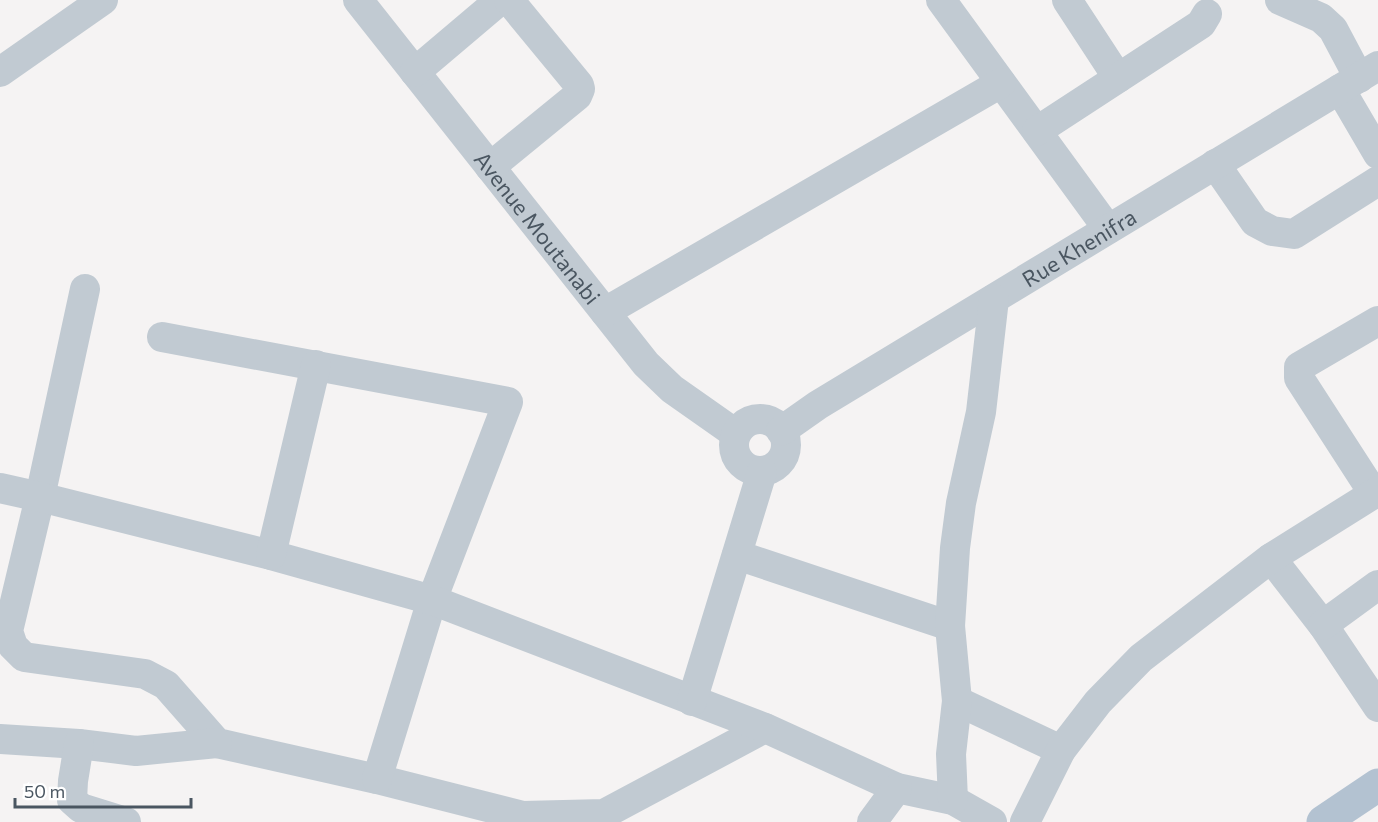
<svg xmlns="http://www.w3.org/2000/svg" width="1378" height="822" viewBox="0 0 1378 822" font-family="Commissioner,sans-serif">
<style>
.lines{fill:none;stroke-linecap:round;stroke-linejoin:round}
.minor{stroke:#c1cad2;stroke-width:30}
.major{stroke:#b3c2d1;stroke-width:33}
.labels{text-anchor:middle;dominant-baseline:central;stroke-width:5;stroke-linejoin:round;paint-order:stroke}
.street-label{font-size:22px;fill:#4a5661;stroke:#fff}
</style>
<rect width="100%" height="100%" fill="#f5f3f3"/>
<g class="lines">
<g class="minor">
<path id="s1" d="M 358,0 L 646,364 L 672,389 L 736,434"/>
<polyline points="941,0 1108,229"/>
<polyline points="1067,0 1118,78"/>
<polyline points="1280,0 1321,18 1333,29 1359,78"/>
<polyline points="0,72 103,0"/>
<polyline points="415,72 500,0"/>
<polyline points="1340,89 1378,154"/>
<polyline points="1037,131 1201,24 1207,14"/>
<polyline points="1215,164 1255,222 1272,231 1294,234 1378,181"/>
<polyline points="490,167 577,96 580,89 579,85 509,0"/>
<polyline points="85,289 40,497 8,631 13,646 24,657 145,674 166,685 217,743 377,779 523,816 604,814 765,728"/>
<polyline points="605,312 1001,83"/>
<polyline points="162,337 508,402 432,600 377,779"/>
<circle cx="760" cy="445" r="26"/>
<path id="s2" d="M 781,431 L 818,405 L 1378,66"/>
<polyline points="0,488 40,497 271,555 432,600 765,728 897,788 953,800 992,822"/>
<polyline points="1374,494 1299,378 1299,367 1378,321"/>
<polyline points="271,555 316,365"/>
<polyline points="737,555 950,626"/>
<polyline points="1271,558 1323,625 1378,707"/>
<polyline points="1323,625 1378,585"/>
<polyline points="692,701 762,472"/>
<polyline points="957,701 1061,750"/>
<polyline points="0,739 79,744 136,751 217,743"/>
<polyline points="79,744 73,781 72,800 81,808 126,822"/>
<polyline points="953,800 951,754 957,701 950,626 955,548 961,503 981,412 994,299"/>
<polyline points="872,822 897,788"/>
<polyline points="1025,822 1061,750 1098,702 1141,658 1271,558 1378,491"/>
</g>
<polyline class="major" points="1323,822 1378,785"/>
</g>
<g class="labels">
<g class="street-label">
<text stroke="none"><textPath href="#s1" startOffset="290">Avenue Moutanabi</textPath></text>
<text stroke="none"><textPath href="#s2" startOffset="350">Rue Khenifra</textPath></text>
</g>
</g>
<path d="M15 798v9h176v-9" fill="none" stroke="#4a5661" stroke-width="3"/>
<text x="24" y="798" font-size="18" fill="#4a5661" stroke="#ffffff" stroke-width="4.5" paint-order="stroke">50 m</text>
</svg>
